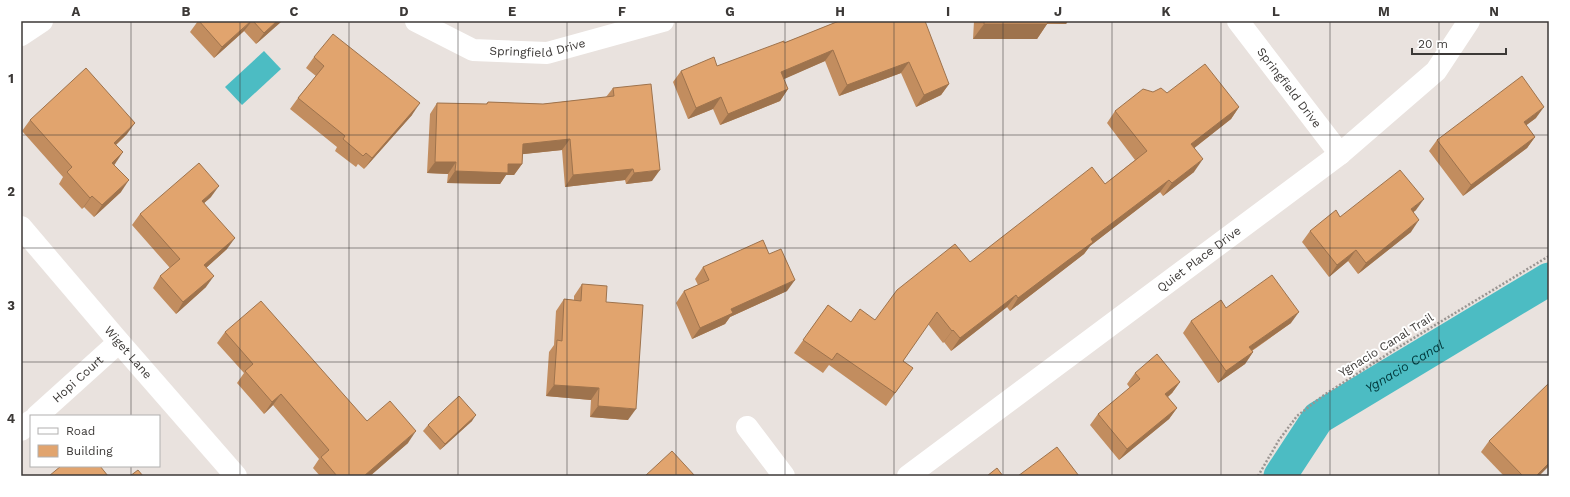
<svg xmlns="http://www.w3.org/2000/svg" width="1570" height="497" viewBox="0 0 1570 497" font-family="'Work Sans',sans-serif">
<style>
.water{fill:#4cbcc3}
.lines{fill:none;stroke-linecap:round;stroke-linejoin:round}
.canal{stroke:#4cbcc3;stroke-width:33}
.path{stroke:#9a9592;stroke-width:2.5;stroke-dasharray:2 2;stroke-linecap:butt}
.minor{stroke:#fff;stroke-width:22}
.wall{fill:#c28d5f}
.shaded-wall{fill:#9e734d}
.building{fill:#e1a46e;stroke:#9e734d}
.grid{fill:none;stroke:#3c3937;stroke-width:1;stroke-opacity:0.55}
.labels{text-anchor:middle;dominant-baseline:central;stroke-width:4;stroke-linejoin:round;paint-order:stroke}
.street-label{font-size:12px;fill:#3c3937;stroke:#fff}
.water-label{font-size:13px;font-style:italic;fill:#00383b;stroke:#fff}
.neatline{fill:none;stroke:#3c3937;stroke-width:1.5}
.grid-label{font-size:13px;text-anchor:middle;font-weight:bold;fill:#3c3937}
</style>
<rect width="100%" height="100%" fill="#e9e2de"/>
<polygon class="water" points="264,51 281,69 242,105 225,87"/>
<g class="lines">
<path class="canal" id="s1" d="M 1280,476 L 1318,418 L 1549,279"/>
<polyline class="path" points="1258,476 1279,440 1297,416 1324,395 1394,350 1549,256"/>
<g class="minor">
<path id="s2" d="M 416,21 L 473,50 L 547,53 L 663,21"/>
<path id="s3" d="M 1238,21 L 1340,154"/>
<polyline points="21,35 42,21"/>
<path id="s4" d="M 21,227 L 119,342 L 236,476"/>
<path id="s5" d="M 37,416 L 119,342"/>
<polyline points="747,427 784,476"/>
<polyline points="21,430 31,421"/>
<path id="s6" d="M 908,476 L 1340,154 L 1436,71 L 1469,21"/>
</g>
</g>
<g class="wall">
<polygon points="198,21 282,21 256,44 244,31 214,58 190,32"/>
<polygon points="839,21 949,84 941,95 916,107 901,73 839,96 825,61 783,79 788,89 780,101 720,125 713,109 688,119 673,82 681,71 717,66 784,43"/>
<polygon points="974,21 1068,21 1066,24 1047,24 1037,39 973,39"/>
<polygon points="314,57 412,115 364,169 358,164 356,167 335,151 337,147 290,109 298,98 316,76 306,68"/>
<polygon points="613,88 652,181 626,184 625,180 565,187 562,150 523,154 522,164 514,175 506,175 500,184 447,183 448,174 427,173 430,114 437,103 486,104 488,102 543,104 606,97"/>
<polygon points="1153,92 1167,93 1239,107 1231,119 1194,148 1194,172 1163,196 1160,192 1090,246 1084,254 1010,311 1007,307 951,351 944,342 943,343 928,324 903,361 913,368 886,406 829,365 823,373 794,353 828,305 851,322 875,320 970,262 1105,184 1135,160 1107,123 1115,111"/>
<polygon points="1536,118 1526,125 1535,137 1527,148 1463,196 1429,151 1437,140"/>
<polygon points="30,120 127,134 116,145 115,164 114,165 121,192 94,217 84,207 82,209 59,184 63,177 22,131"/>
<polygon points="211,197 204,203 227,249 206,268 206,287 176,314 153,288 160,276 170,268 132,225 140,214"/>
<polygon points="1416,210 1413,212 1411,232 1358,274 1348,261 1329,277 1302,242 1310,231 1340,217"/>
<polygon points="769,254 787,291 730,317 725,324 692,339 676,303 684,291 698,285 695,279 703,267"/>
<polygon points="582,284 606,302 628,420 590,417 591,400 546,396 549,352 554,345 556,311 564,299 574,300 574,296"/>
<polygon points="1226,308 1291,323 1252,351 1253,352 1245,364 1218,383 1183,333 1191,321"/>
<polygon points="225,332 367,421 408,443 370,476 320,476 313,468 319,459 273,405 264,414 237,383 244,373 217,343"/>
<polygon points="1135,373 1180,382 1172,393 1168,397 1177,408 1169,419 1119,460 1090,425 1098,414 1130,388 1127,384"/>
<polygon points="472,421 440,450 423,431 428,425"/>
<polygon points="1489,441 1539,476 1504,476 1481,452"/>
</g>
<g class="shaded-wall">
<polygon points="252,21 244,31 214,58 222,47"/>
<polygon points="277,21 282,21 256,44 264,33"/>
<polygon points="1039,21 1068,21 1066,24 1037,23"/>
<polygon points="984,24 1047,24 1037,39 973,39"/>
<polygon points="833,50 825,61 773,84 781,72"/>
<polygon points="909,62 901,73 839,96 847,85"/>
<polygon points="949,84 941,95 916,107 924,95"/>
<polygon points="788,89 780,101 720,125 728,114"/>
<polygon points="721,97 713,109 688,119 696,108"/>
<polygon points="420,103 412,115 364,169 372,158"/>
<polygon points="1239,107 1231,119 1183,157 1191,144"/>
<polygon points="1544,107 1536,118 1516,133 1524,122"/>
<polygon points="135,123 127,134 106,154 114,143"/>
<polygon points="1535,137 1527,148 1463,196 1471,185"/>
<polygon points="570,139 562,150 515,155 523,144"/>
<polygon points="123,152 115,164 104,174 112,163"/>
<polygon points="1203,159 1194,172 1163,196 1172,183"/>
<polygon points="435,162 456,162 448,174 427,173"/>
<polygon points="508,164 522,164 514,175 506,175 500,184 447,183 455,171"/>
<polygon points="633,169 625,180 565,187 573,175"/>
<polygon points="660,170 652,181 626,184 634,173"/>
<polygon points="129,180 121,192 94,217 102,205"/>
<polygon points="1169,180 1160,192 1090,246 1084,254 1010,311 1018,298 1091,239"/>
<polygon points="219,186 211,197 194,212 202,201"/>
<polygon points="92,196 84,207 82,209 90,198"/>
<polygon points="1424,199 1416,210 1403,221 1411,209"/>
<polygon points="1419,220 1411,232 1358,274 1366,263"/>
<polygon points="235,238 227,249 196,277 204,265"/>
<polygon points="1356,250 1348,261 1329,277 1337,265"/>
<polygon points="214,276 206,287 176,314 183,302"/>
<polygon points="795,280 787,291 730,317 725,324 692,339 700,328 731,309"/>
<polygon points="1016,295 1007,307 951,351 960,338"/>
<polygon points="1299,312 1291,323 1241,358 1249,347"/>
<polygon points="953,330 944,342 943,343 952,331"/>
<polygon points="1253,352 1245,364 1218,383 1226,371"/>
<polygon points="1180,382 1172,393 1157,406 1165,394"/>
<polygon points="554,385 599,388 591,400 546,396"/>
<polygon points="281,394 273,405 264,414 272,402"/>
<polygon points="598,406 636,409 628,420 590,417"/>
<polygon points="1177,408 1169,419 1119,460 1127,449"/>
<polygon points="476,415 472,421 440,450 445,444"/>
<polygon points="416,431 408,443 370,476 364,476"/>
<polygon points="1549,463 1549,466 1539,476 1536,476"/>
</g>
<g class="building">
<polygon points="199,21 251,21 222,47"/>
<polygon points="253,21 277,21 264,33"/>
<polygon points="839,21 925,21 949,84 924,95 909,62 847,85 833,50 781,72 788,89 728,114 721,97 696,108 681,71 714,57 717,66 784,41 784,43"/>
<polygon points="984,21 1048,21 1047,24 984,24"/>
<polygon points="333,34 420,103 372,158 366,153 363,156 343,139 345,136 298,98 324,66 314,57"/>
<polygon points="1205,64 1239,107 1191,144 1203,159 1172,183 1169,180 1091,239 1093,242 1067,261 1018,298 1016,295 960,338 953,330 952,331 937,312 903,361 913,368 895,393 837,353 832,360 803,340 828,305 851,322 860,309 875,320 897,290 955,244 970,262 1092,167 1105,184 1147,151 1115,111 1143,89 1153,92 1161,88 1167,93"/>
<polygon points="86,68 135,123 114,143 123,152 112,163 129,180 102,205 92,196 90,198 67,172 72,167 30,120"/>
<polygon points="1522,76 1544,107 1524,122 1535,137 1471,185 1437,140"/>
<polygon points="651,84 660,170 634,173 633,169 573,175 570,139 523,144 522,164 508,164 508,173 455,171 456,162 435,162 437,103 487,104 488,102 543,104 614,96 613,88"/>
<polygon points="199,163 219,186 202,201 235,238 204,265 214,276 183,302 160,276 180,259 140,214"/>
<polygon points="1400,170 1424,199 1411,209 1419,220 1366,263 1356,250 1337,265 1310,231 1336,210 1340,217"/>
<polygon points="763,240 769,254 781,249 795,280 731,309 733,313 700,328 684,291 709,280 703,267"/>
<polygon points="1272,275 1299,312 1249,347 1253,352 1226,371 1191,321 1221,300 1226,308"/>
<polygon points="582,284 607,286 606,302 643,305 636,409 598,406 599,388 554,385 557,340 562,341 564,299 581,301"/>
<polygon points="261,301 367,421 390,401 416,431 364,476 337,476 321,457 329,450 281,394 272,402 245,371 253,364 225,332"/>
<polygon points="1157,354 1180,382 1165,394 1177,408 1127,449 1098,414 1140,379 1135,373"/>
<polygon points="1549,383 1549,463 1536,476 1523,476 1489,441"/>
<polygon points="459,396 476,415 445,444 428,425"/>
<polygon points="1057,447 1079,476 1018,476"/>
<polygon points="672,451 695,476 645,476"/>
<polygon points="61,466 100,466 108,476 49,476"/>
<polygon points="997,468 1003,476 987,476"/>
<polygon points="138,470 143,476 130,476"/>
</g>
<path class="grid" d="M 131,21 L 131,416M 240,21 L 240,476M 349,21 L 349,476M 458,21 L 458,476M 567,21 L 567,476M 676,21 L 676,476M 785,21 L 785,476M 894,21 L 894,476M 1003,21 L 1003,476M 1112,21 L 1112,476M 1221,21 L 1221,476M 1330,21 L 1330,476M 1439,21 L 1439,476M 21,135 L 1549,135M 21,248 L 1549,248M 21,362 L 1549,362M 131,466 L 131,476"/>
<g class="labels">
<g class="street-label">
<text stroke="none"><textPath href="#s2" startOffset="129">Springfield Drive</textPath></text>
<text stroke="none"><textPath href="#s3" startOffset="84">Springfield Drive</textPath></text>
<text stroke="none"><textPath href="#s6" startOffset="363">Quiet Place Drive</textPath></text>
<text transform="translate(1386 345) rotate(-32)">Ygnacio Canal Trail</text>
<text stroke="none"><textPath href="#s4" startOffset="165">Wiget Lane</textPath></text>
<text stroke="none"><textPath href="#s5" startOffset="55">Hopi Court</textPath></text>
</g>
<g class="water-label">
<text stroke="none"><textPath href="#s1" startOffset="170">Ygnacio Canal</textPath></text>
</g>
</g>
<rect width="1570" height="497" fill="none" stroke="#ffffff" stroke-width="44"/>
<rect x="30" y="415" width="130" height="52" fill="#ffffff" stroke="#b1b0af"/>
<rect x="38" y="428" width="20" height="6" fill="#ffffff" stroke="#b1b0af"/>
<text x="66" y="435" font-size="12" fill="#3c3937">Road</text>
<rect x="38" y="445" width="20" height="12" fill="#e1a46e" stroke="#b1b0af"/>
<text x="66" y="455" font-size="12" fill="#3c3937">Building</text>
<path d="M1412 48v6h94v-6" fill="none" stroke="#3c3937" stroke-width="2"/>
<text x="1418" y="48" font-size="12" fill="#3c3937" stroke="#ffffff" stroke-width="3" paint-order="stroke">20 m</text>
<rect x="22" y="22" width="1526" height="453" class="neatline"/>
<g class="grid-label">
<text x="76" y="16">A</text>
<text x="186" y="16">B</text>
<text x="294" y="16">C</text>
<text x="404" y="16">D</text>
<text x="512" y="16">E</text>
<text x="622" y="16">F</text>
<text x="730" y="16">G</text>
<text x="840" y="16">H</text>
<text x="948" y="16">I</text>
<text x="1058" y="16">J</text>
<text x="1166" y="16">K</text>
<text x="1276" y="16">L</text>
<text x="1384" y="16">M</text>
<text x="1494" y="16">N</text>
<text x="11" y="83">1</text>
<text x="11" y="196">2</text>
<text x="11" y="310">3</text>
<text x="11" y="423">4</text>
</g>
</svg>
